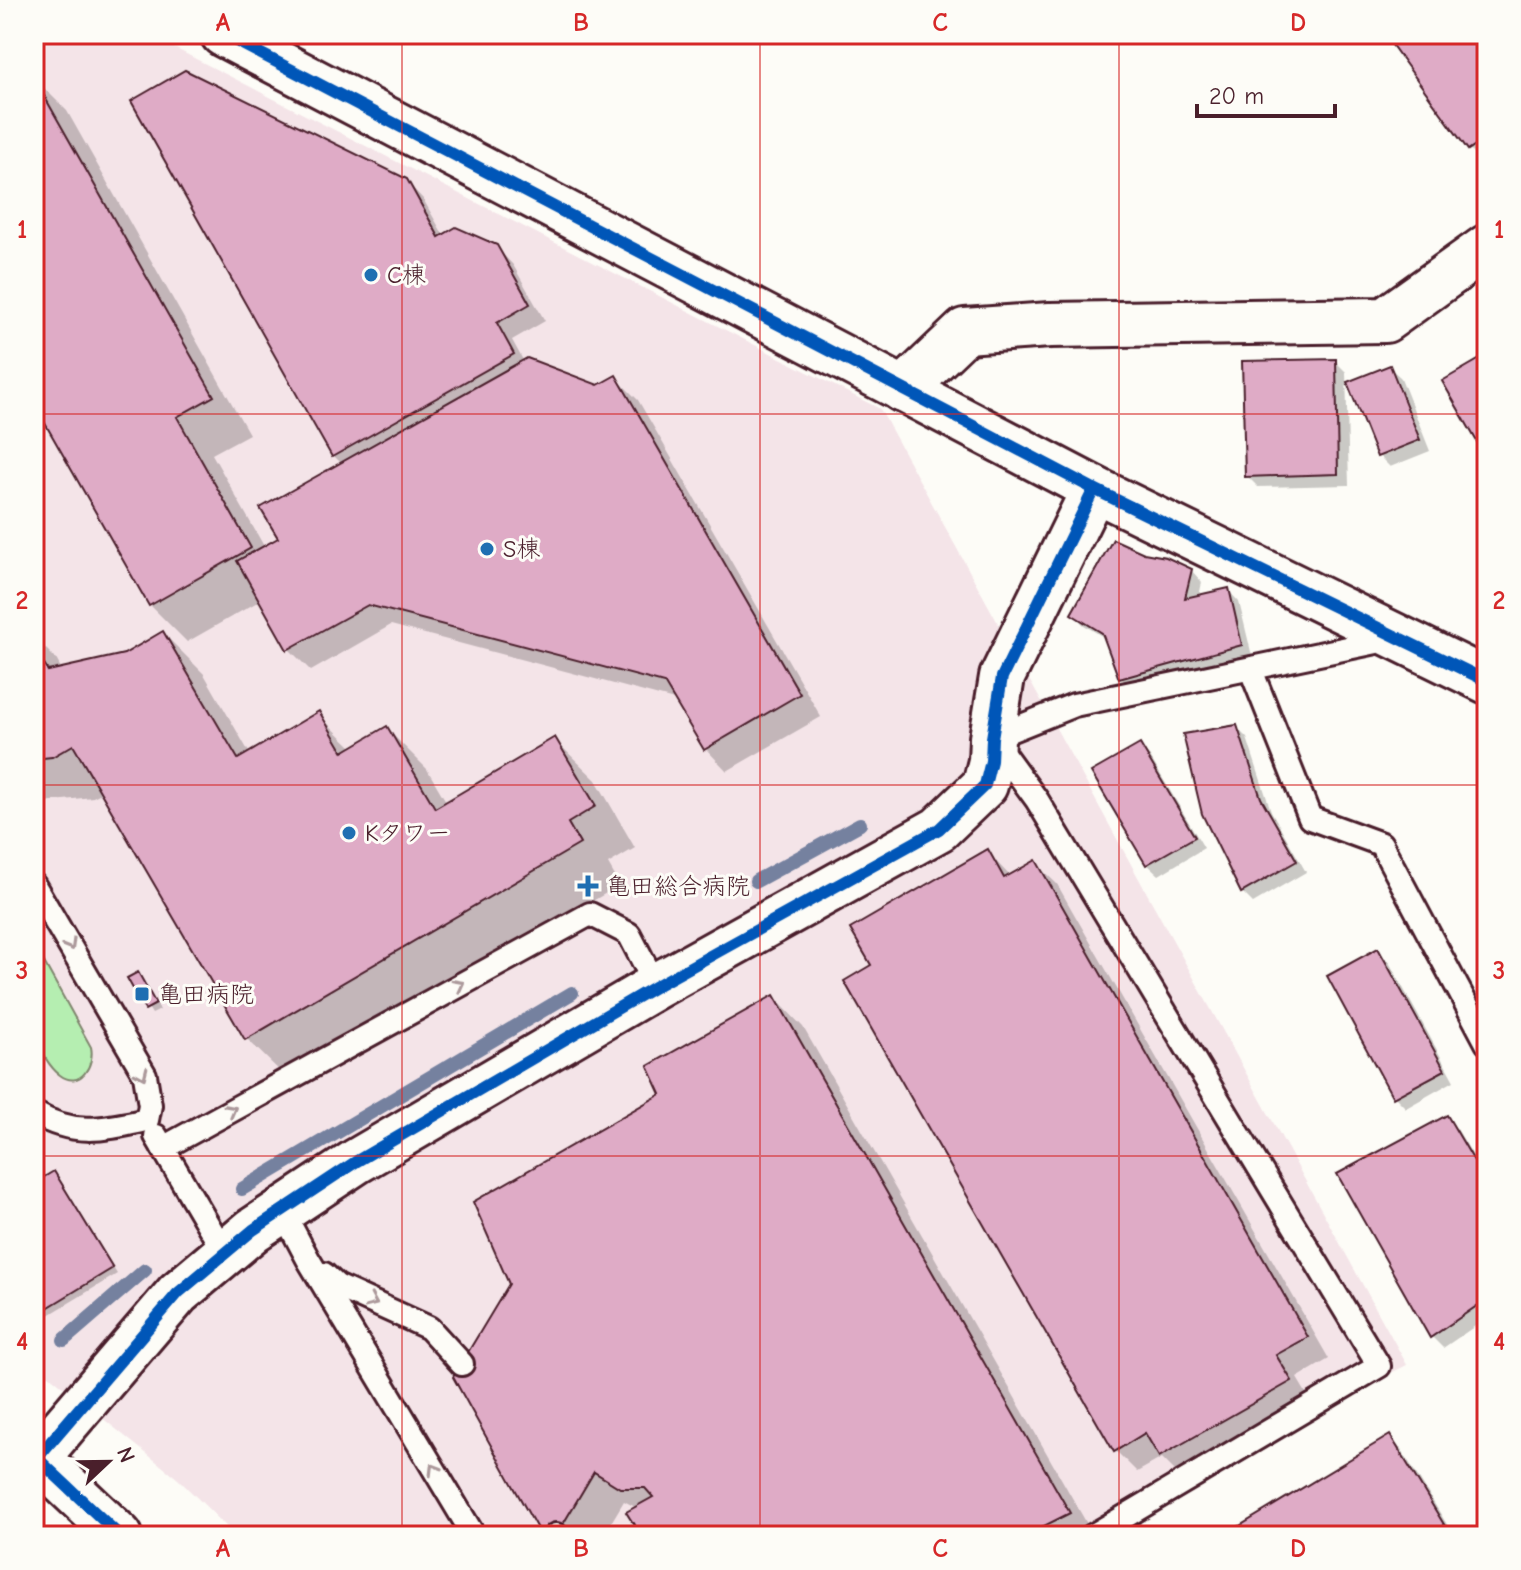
<svg xmlns="http://www.w3.org/2000/svg" width="1521" height="1570" viewBox="0 0 1521 1570" font-family="'Comic Neue','Klee One',sans-serif">
<style>
.built{fill:#f4e4e8}
.green{fill:#b5eeb1;stroke:#80866e;stroke-width:2}
.shadow{fill:#0003}
.lines{fill:none;stroke-linecap:round;stroke-linejoin:round}
.stream{stroke:#75819f;stroke-width:14}
.building{fill:#dfabc6;stroke:#4a1f2b;stroke-width:2}
.service-casing{stroke:#4a1f2b;stroke-width:28}
.minor-casing{stroke:#4a1f2b;stroke-width:50}
.trunk-casing{stroke:#4a1f2b;stroke-width:50}
.service{stroke:#fdfcf7;stroke-width:22}
.minor{stroke:#fdfcf7;stroke-width:44}
.trunk{stroke:#fdfcf7;stroke-width:44}
.cycleway-casing{stroke:#fdfcf7;stroke-width:17}
.cycleway{stroke:#0057b8;stroke-width:12}
.oneway{stroke:#ac999b}
.grid{fill:none;stroke:#d62828;stroke-width:2;stroke-opacity:0.55}
.poi-dot{fill:#1f6fb2;stroke:#fdfcf7;stroke-width:3}
.labels{text-anchor:middle;dominant-baseline:central;stroke-width:6;stroke-linejoin:round;paint-order:stroke}
.poi-label{font-size:24px;fill:#4a1f2b;stroke:#fdfcf7;text-anchor:start}
.neatline{fill:none;stroke:#d62828;stroke-width:3}
.grid-label{font-size:26px;text-anchor:middle;font-weight:bold;fill:#d62828}
</style>
<rect width="100%" height="100%" fill="#fdfcf7"/>
<filter id="ink" filterUnits="userSpaceOnUse"><feTurbulence type="fractalNoise" baseFrequency=".0125" numOctaves="2"/><feDisplacementMap in="SourceGraphic" scale="16" xChannelSelector="R" yChannelSelector="G"/><feConvolveMatrix kernelMatrix="1 2 1 2 8 2 1 2 1" color-interpolation-filters="sRGB"/></filter>
<g filter="url(#ink)">
<polygon class="built" points="34,34 147,34 880,409 1407,1365 1064,1536 236,1536 178,1479 34,1363"/>
<path class="green" d="M 34,944 L 91,1047 C 95,1065 80,1090 60,1075 C 50,1068 40,1050 35,1038 C 30,1025 34,963 34,944 Z"/>
<g class="shadow">
<polygon points="1387,34 1469,34 1487,58 1487,156 1481,160 1470,149"/>
<polygon points="34,78 67,111 249,434 212,454 265,548 280,539 342,464 334,456 406,181 423,199 444,236 496,247 513,265 545,321 512,340 524,362 598,388 616,378 638,400 821,717 727,771 706,749 678,701 391,625 311,671 289,649 261,600 187,642 150,605 34,400"/>
<polygon points="1335,361 1346,372 1349,485 1258,487 1247,476"/>
<polygon points="1389,367 1401,378 1430,451 1390,467 1379,456"/>
<polygon points="1143,555 1191,570 1202,582 1199,597 1228,590 1239,602 1252,656 1132,689 1121,678 1105,638 1084,625 1073,614"/>
<polygon points="163,633 204,674 250,754 318,714 353,748 386,728 427,769 447,803 555,740 596,780 635,848 608,864 620,885 288,1079 247,1039 103,792 93,797 34,803 34,637 56,659 62,670 125,656"/>
<polygon points="1236,727 1247,738 1271,811 1306,872 1253,903 1242,892"/>
<polygon points="1139,746 1150,757 1204,848 1159,875 1147,864"/>
<polygon points="987,852 1011,877 1035,863 1057,884 1329,1359 1297,1378 1312,1403 1182,1478 1162,1458 1137,1472 1115,1450 874,966"/>
<polygon points="1378,951 1389,962 1454,1081 1406,1108 1395,1097"/>
<polygon points="138,975 160,1010 152,1014 130,979"/>
<polygon points="774,997 803,1027 1094,1536 643,1536 637,1508 624,1501 603,1536 544,1536 663,1095"/>
<polygon points="1446,1118 1457,1129 1487,1179 1487,1318 1443,1348 1432,1337 1339,1175"/>
<polygon points="54,1173 117,1274 34,1324 34,1185"/>
<polygon points="1390,1438 1401,1449 1454,1536 1227,1536"/>
</g>
<g class="lines">
<g class="stream">
<polyline points="756,881 860,824"/>
<polyline points="242,1189 572,993"/>
<polyline points="64,1340 145,1270"/>
</g>
</g>
<g class="building">
<polygon points="1384,34 1468,34 1487,60 1487,137 1468,150"/>
<polygon points="185,70 407,179 439,237 456,227 497,245 530,304 497,323 514,354 332,457 131,101"/>
<polygon points="34,78 214,396 177,417 251,548 149,606 34,404"/>
<polygon points="1487,355 1487,449 1483,452 1442,381"/>
<polygon points="527,358 598,385 616,375 800,694 704,750 664,683 368,605 287,650 237,561 278,538 260,508"/>
<polygon points="1336,359 1338,474 1245,477 1242,361"/>
<polygon points="1390,365 1420,440 1377,457 1347,382"/>
<polygon points="1113,539 1144,553 1166,557 1192,569 1185,598 1229,588 1242,645 1119,679 1102,633 1071,614"/>
<polygon points="163,631 238,759 319,711 343,752 387,726 435,808 555,737 596,806 568,823 580,844 245,1040 73,745 52,757 34,759 34,648 48,671 124,654"/>
<polygon points="1237,725 1261,798 1297,861 1241,893 1202,814 1183,734"/>
<polygon points="1140,744 1195,837 1146,865 1091,772"/>
<polygon points="988,849 1004,878 1036,860 1308,1337 1276,1355 1292,1381 1159,1457 1145,1433 1114,1452 844,981 871,965 850,929"/>
<polygon points="1378,948 1445,1070 1393,1098 1327,976"/>
<polygon points="138,972 156,1004 145,1010 127,978"/>
<polygon points="774,995 1070,1513 1024,1536 641,1536 626,1512 653,1497 645,1488 620,1488 594,1472 556,1536 541,1536 453,1377 509,1284 473,1202 661,1094 648,1066"/>
<polygon points="1447,1115 1487,1183 1487,1299 1430,1338 1337,1174"/>
<polygon points="54,1171 113,1268 34,1316 34,1183"/>
<polygon points="1390,1435 1451,1536 1223,1536"/>
</g>
<g class="lines">
<g class="service-casing">
<g id="service">
<polyline points="1251,670 1310,818 1381,844 1487,1043"/>
<path d="M 34,885 L 145,1075 L 150,1105 L 147,1120 C 104,1129 75,1137 34,1113"/>
<polyline points="156,1136 224,1252"/>
<polyline points="163,1148 590,914 629,934 656,986"/>
<polyline points="282,1210 308,1259 474,1536"/>
<polyline points="324,1274 337,1286 429,1328 462,1364"/>
<polyline points="556,1535 556,1536"/>
<polyline points="1092,1536 1379,1366 1037,800 992,738 1074,705 1391,639"/>
</g>
</g>
<g class="minor-casing">
<g id="minor">
<polyline points="223,34 1094,489 1487,681"/>
<polyline points="903,390 965,331 1050,325 1385,320 1487,247"/>
<polyline points="37,1458 178,1293 253,1230 357,1161 656,986 939,829 985,785 991,761 992,738 1002,677 1094,489"/>
</g>
</g>
<g class="trunk-casing">
<polyline id="trunk" points="34,1455 120,1536"/>
</g>
<use href="#service" class="service"/>
<use href="#minor" class="minor"/>
<use href="#trunk" class="trunk"/>
<g class="cycleway-casing">
<g id="cycleway">
<polyline points="223,34 1094,489 1487,681"/>
<polyline points="34,1455 120,1536"/>
<polyline points="37,1458 178,1293 253,1230 357,1161 656,986 939,829 985,785 991,761 992,738 1002,677 1094,489"/>
</g>
</g>
<use href="#cycleway" class="cycleway"/>
</g>
<defs><path id="oneway-chevron" d="M-2-3.5L2.5 0L-2 3.5" fill="none" stroke-width="1.6" stroke-linecap="round" stroke-linejoin="round" transform="scale(2)"/></defs>
<g class="oneway">
<use href="#oneway-chevron" transform="translate(70 945) rotate(60)"/>
<use href="#oneway-chevron" transform="translate(459 985) rotate(-28)"/>
<use href="#oneway-chevron" transform="translate(142 1074) rotate(66)"/>
<use href="#oneway-chevron" transform="translate(231 1110) rotate(-29)"/>
<use href="#oneway-chevron" transform="translate(372 1302) rotate(24)"/>
<use href="#oneway-chevron" transform="translate(434 1469) rotate(-121)"/>
</g>
</g>
<path class="grid" d="M 402,34 L 402,1536M 760,34 L 760,1536M 1119,34 L 1119,1536M 34,414 L 1487,414M 34,785 L 1487,785M 34,1156 L 1487,1156"/>
<g class="poi-dot">
<circle cx="371" cy="275" r="8"/>
<circle cx="487" cy="549" r="8"/>
<circle cx="349" cy="833" r="8"/>
<path d="M584 874h8v8h8v8h-8v8h-8v-8h-8v-8h8z"/>
<rect x="134" y="986" width="16" height="16" rx="4"/>
</g>
<g class="labels">
<g class="poi-label">
<text x="387" y="275">C棟</text>
<text x="503" y="549">S棟</text>
<text x="365" y="833">Kタワー</text>
<text x="606" y="886">亀田総合病院</text>
<text x="158" y="994">亀田病院</text>
</g>
</g>
<rect width="1521" height="1570" fill="none" stroke="#fdfcf7" stroke-width="88"/>
<g transform="translate(108 1462) rotate(68)" stroke="#fdfcf7" stroke-width="6" paint-order="stroke">
<path d="M0-6L14 30L0 20L-14 30Z" fill="#4a1f2b"/>
<text y="-12" font-size="22" font-weight="bold" text-anchor="middle" fill="#4a1f2b">N</text>
</g>
<path d="M1197 104v12h138v-12" fill="none" stroke="#4a1f2b" stroke-width="4"/>
<text x="1209" y="104" font-size="24" fill="#4a1f2b" stroke="#fdfcf7" stroke-width="6" paint-order="stroke">20 m</text>
<rect x="44" y="44" width="1433" height="1482" class="neatline"/>
<g class="grid-label">
<text x="223" y="31">A</text>
<text x="581" y="31">B</text>
<text x="940" y="31">C</text>
<text x="1298" y="31">D</text>
<text x="22" y="238">1</text>
<text x="1499" y="238">1</text>
<text x="22" y="609">2</text>
<text x="1499" y="609">2</text>
<text x="22" y="979">3</text>
<text x="1499" y="979">3</text>
<text x="22" y="1350">4</text>
<text x="1499" y="1350">4</text>
<text x="223" y="1557">A</text>
<text x="581" y="1557">B</text>
<text x="940" y="1557">C</text>
<text x="1298" y="1557">D</text>
</g>
</svg>
